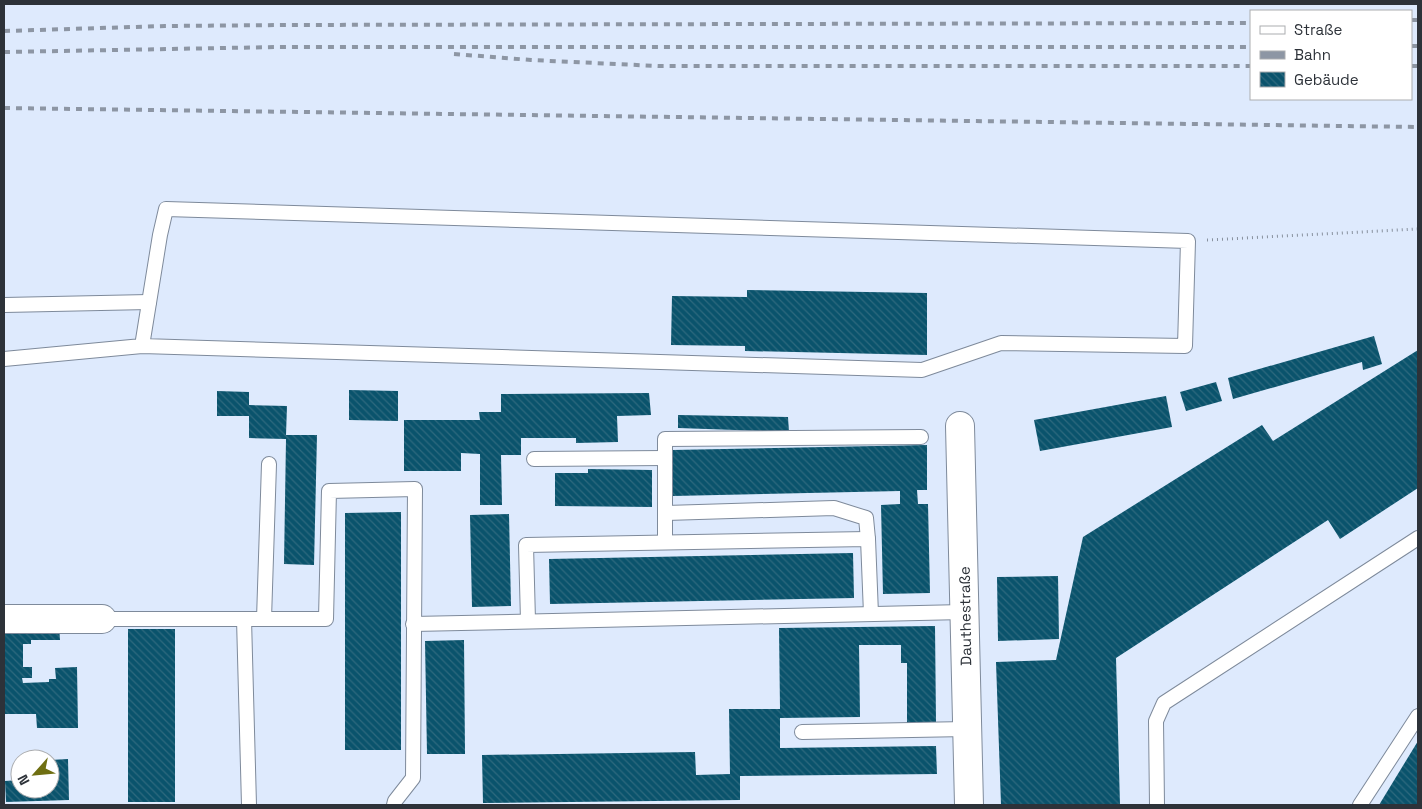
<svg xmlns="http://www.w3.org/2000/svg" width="1422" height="809" viewBox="0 0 1422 809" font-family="'Space Grotesk',sans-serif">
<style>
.building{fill:url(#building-back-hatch)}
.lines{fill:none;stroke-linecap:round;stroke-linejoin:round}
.service-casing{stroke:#7e8a9b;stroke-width:16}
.minor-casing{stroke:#7e8a9b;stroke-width:30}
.path{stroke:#87909d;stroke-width:3;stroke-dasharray:1 4;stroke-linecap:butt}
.service{stroke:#fff;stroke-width:14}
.minor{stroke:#fff;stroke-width:28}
.rail{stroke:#8d96a4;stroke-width:4;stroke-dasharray:6 6;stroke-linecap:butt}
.labels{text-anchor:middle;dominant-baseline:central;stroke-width:5;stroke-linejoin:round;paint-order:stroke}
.street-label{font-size:15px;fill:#2d3239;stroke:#fff}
</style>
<defs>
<pattern id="building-back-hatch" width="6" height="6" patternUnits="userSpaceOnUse" patternTransform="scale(1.25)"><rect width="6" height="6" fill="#0a536c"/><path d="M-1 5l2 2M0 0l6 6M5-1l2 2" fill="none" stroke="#2e697e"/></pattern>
</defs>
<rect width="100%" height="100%" fill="#deeafd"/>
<g class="building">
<polygon points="747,290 927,293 927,355 745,351 745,346 671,345 672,296 747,297"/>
<polygon points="1374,336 1382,364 1363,370 1362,362 1233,399 1228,378"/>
<polygon points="1418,350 1418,488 1340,539 1328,520 1116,658 1120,805 1001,805 996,662 1056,660 1083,537 1262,425 1273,441"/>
<polygon points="1216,382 1222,401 1186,411 1180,392"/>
<polygon points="349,390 398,391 398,421 349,420"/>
<polygon points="217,391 249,392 249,405 287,406 286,435 317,435 314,565 284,564 286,439 249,438 249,416 217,416"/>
<polygon points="649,393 651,415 617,416 618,442 576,443 576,438 521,438 521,455 501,455 502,505 480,505 480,454 461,453 461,471 404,471 404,420 480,420 479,412 501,412 501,394"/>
<polygon points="1166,396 1172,427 1040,451 1034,420"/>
<polygon points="678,415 788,417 789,432 678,428"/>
<polygon points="927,445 927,490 917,490 918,504 928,504 930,593 883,594 881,505 900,504 900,491 673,496 672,450"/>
<polygon points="588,469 652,470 652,507 555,506 555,473 588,473"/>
<polygon points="401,512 401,750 345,750 345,513"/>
<polygon points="509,514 511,606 472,607 470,515"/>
<polygon points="853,553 854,598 550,604 549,559"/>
<polygon points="1058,576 1059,639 998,641 997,577"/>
<polygon points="59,625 60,640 31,640 31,644 23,644 23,667 32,667 32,678 22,678 23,683 49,682 49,679 56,679 55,668 77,667 78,728 37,728 36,714 4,714 4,626"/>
<polygon points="935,626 936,723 907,723 907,663 901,663 901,645 859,645 860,717 780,718 780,748 936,746 937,774 740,776 740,800 483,803 482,755 695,752 696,775 730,774 729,709 780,709 779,628"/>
<rect x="128" y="629" width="47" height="173"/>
<polygon points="464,640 465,754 427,754 425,641"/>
<polygon points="1418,741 1418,805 1379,805"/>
<polygon points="68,759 69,800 6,802 5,781 20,780 20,789 50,789 50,760"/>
</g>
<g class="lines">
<g class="service-casing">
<g id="service">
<polyline points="4,305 149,302"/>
<polyline points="4,359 142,346 922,370 1001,343 1185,346 1188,241 166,209 160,235 142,346"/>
<polyline points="534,459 665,458"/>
<polyline points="666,513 834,508 866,518 868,539"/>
<polyline points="665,542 665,439 921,437"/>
<polyline points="102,619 326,619 329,491 415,489 413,778 395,801 394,805"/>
<polyline points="244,619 249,805"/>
<polyline points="264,619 269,464"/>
<polyline points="528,621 526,545 868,539 871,614"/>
<polyline points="413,624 964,612"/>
<polyline points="802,732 967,729"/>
<polyline points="1157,805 1156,721 1164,703 1418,538"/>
<polyline points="1360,805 1418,716"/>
</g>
</g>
<g class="minor-casing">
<g id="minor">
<polyline points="960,426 969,805"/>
<polyline points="4,619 102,619"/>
</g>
</g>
<polyline class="path" points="1207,240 1418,229"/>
<use href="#service" class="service"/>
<use href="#minor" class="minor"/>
<g class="rail">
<polyline points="1411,20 1418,20"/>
<polyline points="4,31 165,26 284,25 1251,23"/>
<polyline points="1411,46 1418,46"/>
<polyline points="4,52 279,47 1251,47"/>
<polyline points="454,54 531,60 658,66 1251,66"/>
<polyline points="1411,66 1418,66"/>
<polyline points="4,108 1418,127"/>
</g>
</g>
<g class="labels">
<g class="street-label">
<text transform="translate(965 616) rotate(-91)">Dauthestraße</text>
</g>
</g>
<rect width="1422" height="809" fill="none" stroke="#2d3239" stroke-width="10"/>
<rect x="1250" y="10" width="162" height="90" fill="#ffffff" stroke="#abadb0"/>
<rect x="1260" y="26" width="25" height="8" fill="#ffffff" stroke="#abadb0"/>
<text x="1294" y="35" font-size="15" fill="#2d3239">Straße</text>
<rect x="1260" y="51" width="25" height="8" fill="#8d96a4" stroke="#abadb0"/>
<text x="1294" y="60" font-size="15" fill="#2d3239">Bahn</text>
<rect x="1260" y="72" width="25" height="15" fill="url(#building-back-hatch)" stroke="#abadb0"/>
<text x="1294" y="85" font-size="15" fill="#2d3239">Gebäude</text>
<g transform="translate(35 774) rotate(243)"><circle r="24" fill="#ffffff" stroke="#abadb0"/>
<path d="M0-4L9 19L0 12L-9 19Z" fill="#6f6f12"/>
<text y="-8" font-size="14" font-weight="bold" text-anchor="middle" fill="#2d3239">N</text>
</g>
</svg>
